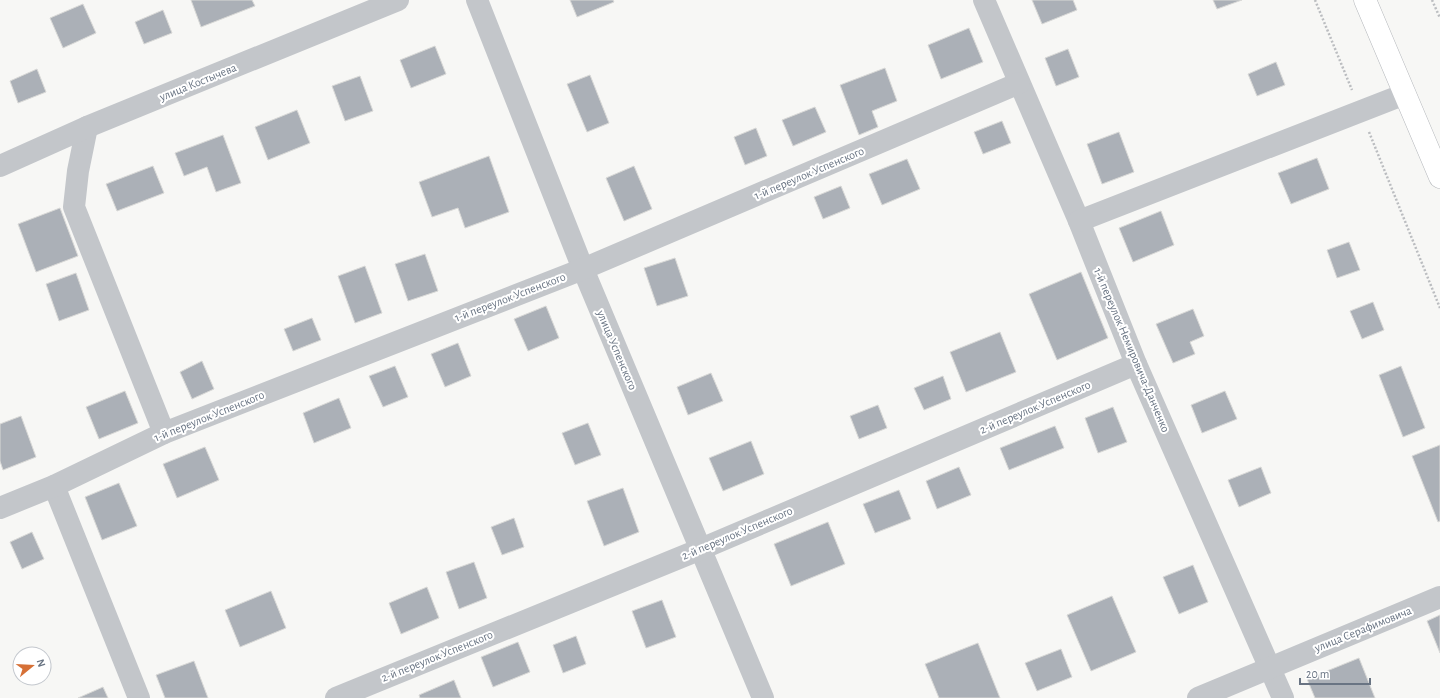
<svg xmlns="http://www.w3.org/2000/svg" width="1440" height="698" viewBox="0 0 1440 698" font-family="'Alegreya Sans',sans-serif">
<style>
.building{fill:#abb0b7;stroke:#d9d9d7}
.lines{fill:none;stroke-linecap:round;stroke-linejoin:round}
.major-casing{stroke:#b5b8bc;stroke-width:23}
.path{stroke:#bbbdc0;stroke-width:2.5;stroke-dasharray:2 2;stroke-linecap:butt}
.minor{stroke:#c3c6ca;stroke-width:22}
.major{stroke:#fff;stroke-width:22}
.labels{text-anchor:middle;dominant-baseline:central;stroke-width:4;stroke-linejoin:round;paint-order:stroke}
.street-label{font-size:12px;fill:#697483;stroke:#fff}
</style>
<rect width="100%" height="100%" fill="#f7f7f5"/>
<g class="building">
<polygon points="191,0 252,0 255,6 201,27"/>
<polygon points="570,0 613,0 614,2 577,17"/>
<polygon points="1032,0 1073,0 1077,10 1042,24"/>
<polygon points="1213,0 1242,0 1217,9"/>
<polygon points="83,4 96,33 63,48 50,18"/>
<polygon points="163,10 172,33 144,44 135,22"/>
<polygon points="969,28 983,62 941,79 928,45"/>
<polygon points="435,46 446,74 411,88 400,60"/>
<polygon points="1068,49 1079,77 1056,86 1045,58"/>
<polygon points="1276,62 1285,85 1257,96 1248,74"/>
<polygon points="885,68 897,101 872,111 878,127 859,135 840,85"/>
<polygon points="37,69 46,92 18,103 10,81"/>
<polygon points="590,75 609,123 587,132 567,84"/>
<polygon points="360,76 373,111 345,121 332,86"/>
<polygon points="815,107 826,132 793,146 782,120"/>
<polygon points="297,110 310,143 268,160 255,127"/>
<polygon points="1002,121 1011,143 983,154 974,132"/>
<polygon points="756,128 767,156 745,165 734,137"/>
<polygon points="1119,132 1134,172 1102,184 1087,144"/>
<polygon points="223,135 241,183 216,192 207,167 184,176 175,153"/>
<polygon points="489,156 509,212 465,228 458,208 432,217 419,182"/>
<polygon points="1317,158 1329,189 1291,204 1278,173"/>
<polygon points="907,159 920,189 882,205 869,174"/>
<polygon points="153,166 164,193 117,211 106,184"/>
<polygon points="634,166 652,209 624,221 606,178"/>
<polygon points="841,186 850,208 823,219 814,197"/>
<polygon points="60,208 78,256 36,272 18,224"/>
<polygon points="1161,211 1174,245 1133,262 1119,228"/>
<polygon points="1349,242 1360,270 1337,278 1327,250"/>
<polygon points="425,254 438,291 408,301 395,264"/>
<polygon points="675,258 688,296 657,306 644,268"/>
<polygon points="365,266 382,313 355,323 338,276"/>
<polygon points="1081,272 1108,338 1057,360 1029,294"/>
<polygon points="76,273 89,310 59,321 46,284"/>
<polygon points="1373,302 1384,330 1362,339 1350,311"/>
<polygon points="546,306 559,338 528,351 514,319"/>
<polygon points="1193,309 1204,336 1190,342 1195,354 1173,363 1156,324"/>
<polygon points="312,318 321,340 293,351 284,329"/>
<polygon points="1000,332 1016,372 966,392 950,352"/>
<polygon points="458,343 471,376 445,387 431,354"/>
<polygon points="202,361 214,389 192,399 180,372"/>
<polygon points="395,366 408,397 383,407 369,376"/>
<polygon points="1401,366 1425,428 1403,437 1379,375"/>
<polygon points="711,373 723,401 688,415 677,387"/>
<polygon points="943,376 951,399 924,410 914,388"/>
<polygon points="125,391 138,423 99,439 86,407"/>
<polygon points="1225,391 1237,419 1202,433 1191,405"/>
<polygon points="339,398 351,428 314,443 303,413"/>
<polygon points="878,405 887,428 859,439 850,416"/>
<polygon points="1113,407 1127,442 1098,453 1085,418"/>
<polygon points="21,416 36,457 3,470 0,461 0,424"/>
<polygon points="588,423 601,455 575,465 562,433"/>
<polygon points="1055,426 1064,448 1009,470 1000,448"/>
<polygon points="751,441 764,474 723,491 709,458"/>
<polygon points="1440,445 1440,521 1438,522 1412,456"/>
<polygon points="205,447 219,480 177,498 163,464"/>
<polygon points="959,467 971,495 937,509 926,481"/>
<polygon points="1261,467 1271,493 1239,507 1228,480"/>
<polygon points="119,483 137,526 102,540 85,497"/>
<polygon points="623,488 639,532 604,546 587,501"/>
<polygon points="899,490 911,519 875,533 863,504"/>
<polygon points="514,518 524,547 502,555 491,527"/>
<polygon points="828,522 845,564 791,586 774,544"/>
<polygon points="32,532 44,559 22,569 10,542"/>
<polygon points="474,562 487,598 459,609 446,572"/>
<polygon points="1193,565 1208,602 1179,614 1163,577"/>
<polygon points="427,587 439,618 401,634 389,603"/>
<polygon points="271,591 286,628 240,647 225,610"/>
<polygon points="1112,596 1136,652 1091,671 1067,615"/>
<polygon points="662,600 676,637 646,648 632,611"/>
<polygon points="1440,615 1440,653 1427,621"/>
<polygon points="576,636 586,664 563,673 553,645"/>
<polygon points="518,642 530,672 493,687 481,657"/>
<polygon points="978,643 1000,698 939,698 925,664"/>
<polygon points="1061,649 1072,677 1037,691 1025,663"/>
<polygon points="1359,658 1375,698 1315,698 1307,679"/>
<polygon points="194,661 208,698 165,698 156,675"/>
<polygon points="454,680 461,698 420,698 419,695"/>
<polygon points="103,687 108,698 78,698"/>
</g>
<g class="lines">
<g class="major-casing">
<polyline id="major" points="1365,0 1440,177"/>
</g>
<g class="path">
<polyline points="1315,0 1352,90"/>
<polyline points="1432,0 1440,18"/>
<polyline points="1369,132 1440,308"/>
</g>
<g class="minor">
<polyline points="477,0 583,269 763,698"/>
<polyline points="984,0 1079,221 1136,364 1283,698"/>
<polyline points="87,127 78,171 74,207 164,433"/>
<polyline points="0,166 87,127 398,0"/>
<polyline points="1079,221 1405,94"/>
<polyline points="54,486 139,698"/>
<polyline points="0,508 54,486 164,433 583,269 1019,83"/>
<polyline points="336,698 701,549 1136,364"/>
<polyline points="1198,698 1440,597"/>
</g>
<use href="#major" class="major"/>
</g>
<g class="labels">
<g class="street-label">
<text transform="translate(198 82) rotate(-22)">улица Костычева</text>
<text transform="translate(809 173) rotate(-23)">1-й переулок Успенского</text>
<text transform="translate(510 297) rotate(-21)">1-й переулок Успенского</text>
<text transform="translate(617 350) rotate(67)">улица Успенского</text>
<text transform="translate(1132 350) rotate(67)">1-й переулок Немировича-Данченко</text>
<text transform="translate(1035 407) rotate(-23)">2-й переулок Успенского</text>
<text transform="translate(209 416) rotate(-22)">1-й переулок Успенского</text>
<text transform="translate(737 533) rotate(-23)">2-й переулок Успенского</text>
<text transform="translate(1363 629) rotate(-22)">улица Серафимовича</text>
<text transform="translate(437 656) rotate(-22)">2-й переулок Успенского</text>
</g>
</g>
<g transform="translate(32 666) rotate(72)"><circle r="19" fill="#ffffff" stroke="#c3c7cd"/>
<path d="M0-3L7 15L0 10L-7 15Z" fill="#d67036"/>
<text y="-6" font-size="11" font-weight="bold" text-anchor="middle" fill="#697483">N</text>
</g>
<path d="M1300 678v6h70v-6" fill="none" stroke="#697483" stroke-width="2"/>
<text x="1306" y="678" font-size="12" fill="#697483" stroke="#ffffff" stroke-width="3" paint-order="stroke">20 m</text>
</svg>
